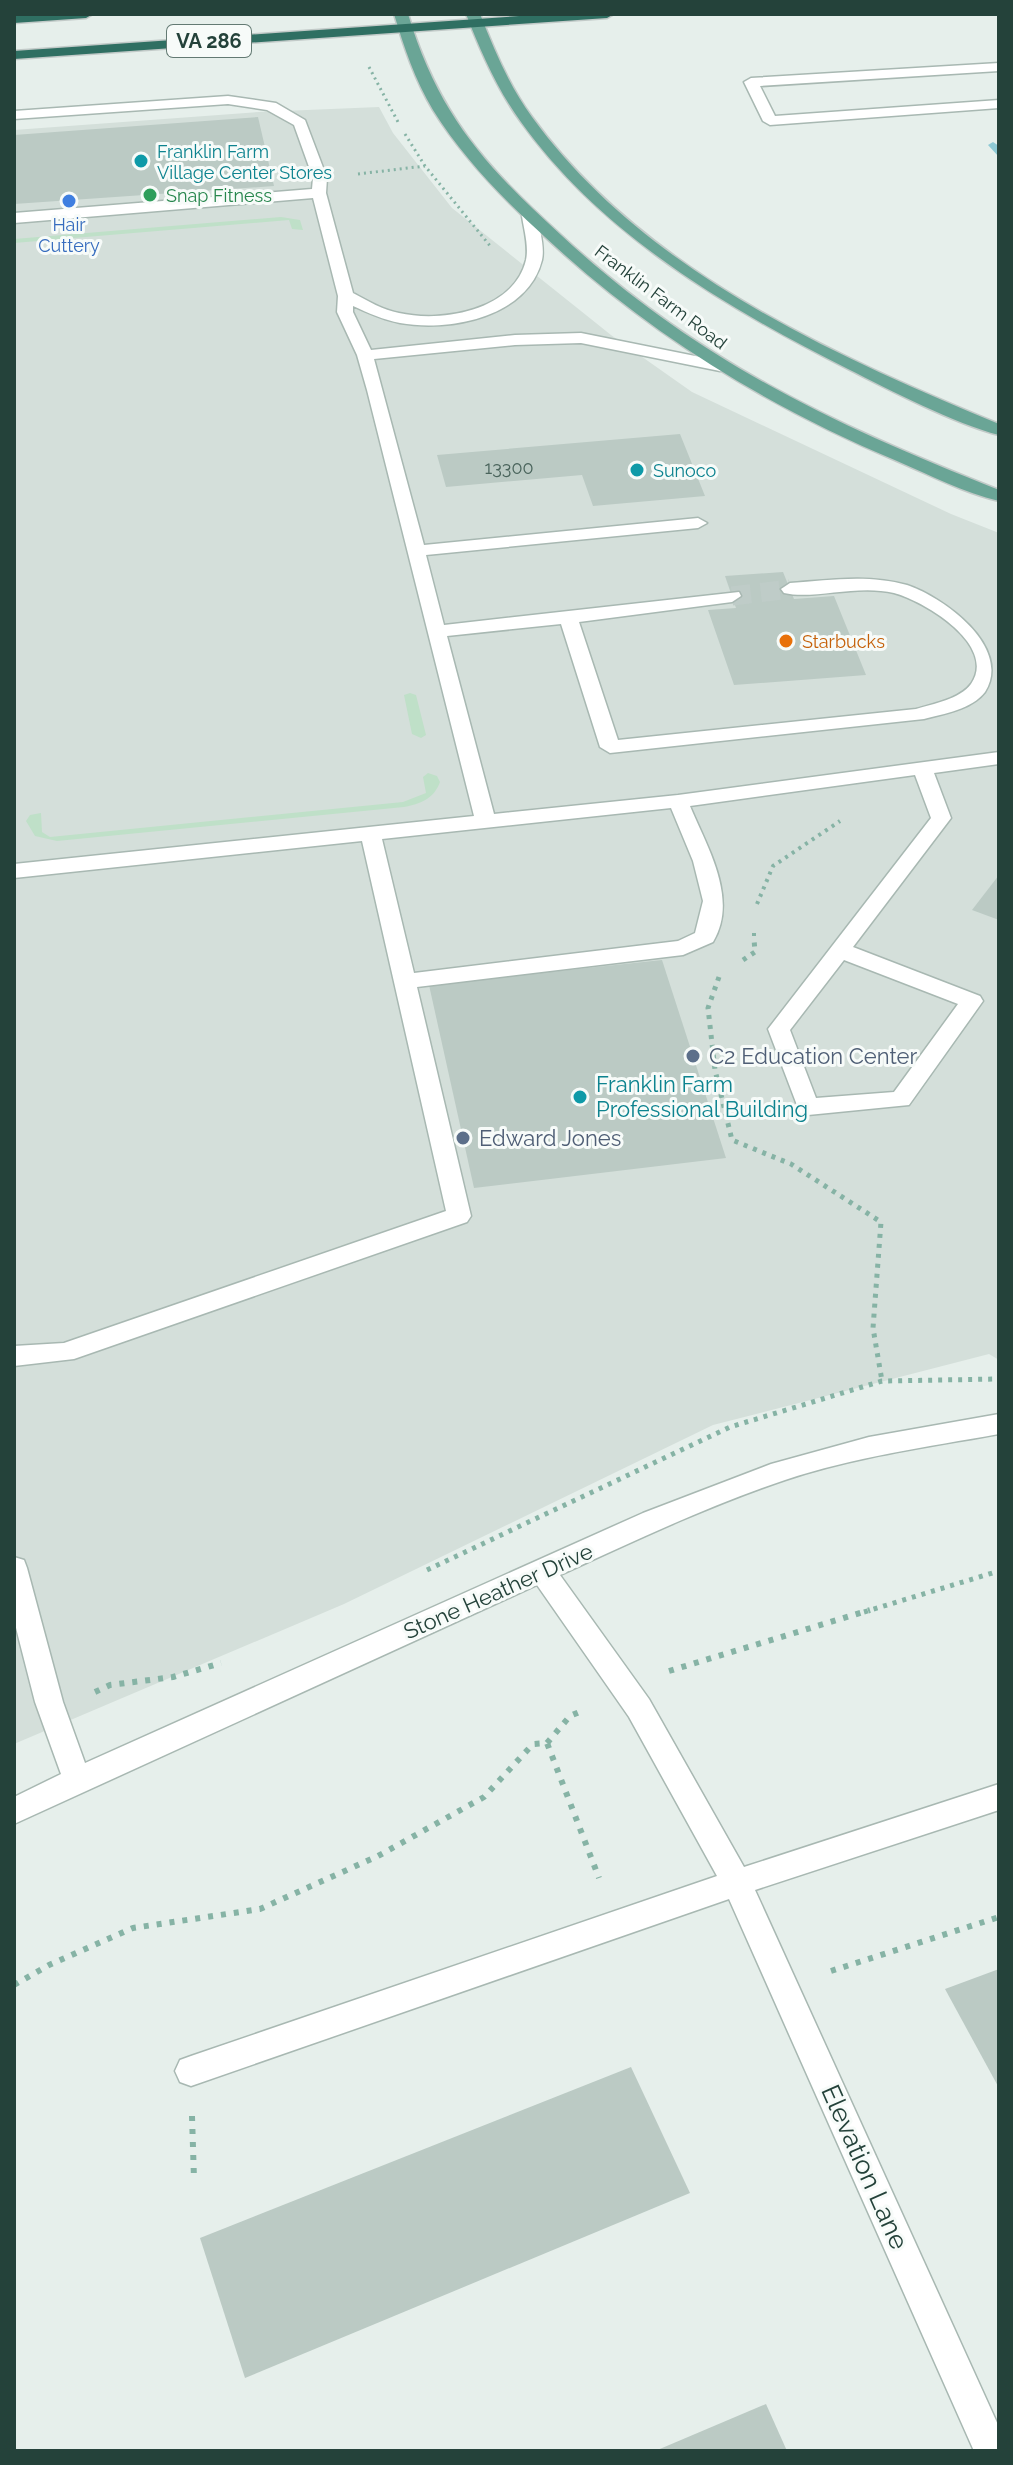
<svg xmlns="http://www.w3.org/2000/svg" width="1013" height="2465" viewBox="0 0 1013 2465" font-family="Raleway,sans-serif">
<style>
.built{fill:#d4dfda}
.green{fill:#bfe0c8}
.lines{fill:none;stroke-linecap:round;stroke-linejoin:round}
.stream{fill:#8ec9d4;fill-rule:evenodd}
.building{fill:#bbcac4}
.minor-tunnel{stroke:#bfccc8;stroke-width:19;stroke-dasharray:19 10;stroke-linecap:butt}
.minor-casing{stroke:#a8b8b2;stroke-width:3}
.major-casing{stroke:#c2cac8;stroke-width:3}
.highway-casing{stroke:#c2cac8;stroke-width:3}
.path-far3{stroke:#86b3a5;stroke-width:3;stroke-dasharray:2 4;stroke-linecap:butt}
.path-far2{stroke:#86b3a5;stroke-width:4;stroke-dasharray:3 5;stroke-linecap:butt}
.path-far1{stroke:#86b3a5;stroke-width:5;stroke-dasharray:4 6;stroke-linecap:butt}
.path{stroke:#86b3a5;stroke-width:6;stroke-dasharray:5 8;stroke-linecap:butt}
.minor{fill:#fff;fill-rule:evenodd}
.major{fill:#6aa596;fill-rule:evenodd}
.highway{fill:#2f6f62;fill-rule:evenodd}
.culture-dot{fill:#0f9aa8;stroke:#f7fbf9;stroke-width:3}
.leisure-dot{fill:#2e9e5b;stroke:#f7fbf9;stroke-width:3}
.shop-dot{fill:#3f7fe0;stroke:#f7fbf9;stroke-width:3}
.food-dot{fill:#e8710a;stroke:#f7fbf9;stroke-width:3}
.service-dot{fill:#5c6f8a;stroke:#f7fbf9;stroke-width:3}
.labels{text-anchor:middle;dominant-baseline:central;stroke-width:6;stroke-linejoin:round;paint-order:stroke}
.far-culture-label{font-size:18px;fill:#0d838f;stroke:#f7fbf9;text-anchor:start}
.far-leisure-label{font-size:18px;fill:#27864d;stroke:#f7fbf9;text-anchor:start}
.far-shop-label{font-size:18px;fill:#366cbe;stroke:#f7fbf9}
.far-street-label{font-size:18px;fill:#24423a;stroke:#f7fbf9}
.number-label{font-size:18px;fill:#4a645c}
.far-food-label{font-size:18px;fill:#c56008;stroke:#f7fbf9;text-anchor:start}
.shield{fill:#f7fbf9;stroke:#637a73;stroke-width:2}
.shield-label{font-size:20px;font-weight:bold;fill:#24423a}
.service-label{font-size:22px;fill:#4e5e75;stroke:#f7fbf9;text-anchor:start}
.culture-label{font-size:22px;fill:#0d838f;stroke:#f7fbf9;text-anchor:start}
.street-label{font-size:22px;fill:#24423a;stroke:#f7fbf9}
.near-street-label{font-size:26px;fill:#24423a;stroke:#f7fbf9}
</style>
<rect width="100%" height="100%" fill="#e6efeb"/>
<polygon class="built" points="379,107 393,133 452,208 611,335 692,392 951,514 999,533 999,1360 989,1354 713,1425 344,1604 14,1744 14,130 259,112"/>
<g class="green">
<polygon points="281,217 300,220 303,230 292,229 289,220 14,243 14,239"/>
<polygon points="410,693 416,695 426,735 421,738 412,734 404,695"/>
<path d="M 428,773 L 437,776 L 440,782 C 434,799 420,804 404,807 L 57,841 L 35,836 L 26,821 L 30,815 L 41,813 L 42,832 L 50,837 L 403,802 L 426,793 L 423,777 Z"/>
</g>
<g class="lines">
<polygon class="stream" points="993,142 999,146 999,157 988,145"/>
</g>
<g class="building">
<polygon points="258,117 274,186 14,204 14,135"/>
<polygon points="680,434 705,496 593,506 582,475 446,487 437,455"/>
<polygon points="783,572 794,599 834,596 866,675 734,685 708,610 736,608 725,576"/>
<polygon points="999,875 999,920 972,910"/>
<polygon points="662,960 726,1158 474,1188 429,985"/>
<polygon points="999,1969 999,2088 945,1989"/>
<polygon points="631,2067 690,2193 245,2378 200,2238"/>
<polygon points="766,2404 787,2451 655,2451"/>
</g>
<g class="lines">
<polyline class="minor-tunnel" points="732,596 790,589"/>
<g class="minor-casing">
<g id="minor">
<polygon points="999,63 999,71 760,86 775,116 999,100 999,108 770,125 763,121 744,82 751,78"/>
<path d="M 228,96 L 276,103 L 305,120 L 327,178 L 326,193 L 353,293 C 368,301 383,310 399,313 C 443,323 514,310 526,260 C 529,246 524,230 522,216 L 530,211 L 538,216 C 539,230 545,246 542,260 C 528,317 450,332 400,323 C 384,320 368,313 353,306 L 353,312 L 371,350 L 515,335 L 581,333 L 720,361 L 728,366 L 720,371 L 581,343 L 515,345 L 374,359 L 424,545 L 698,518 L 707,523 L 698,528 L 426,555 L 444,625 L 739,592 L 741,596 L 732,602 L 579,622 L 618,740 L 916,709 C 933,704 960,699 971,684 C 998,645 924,601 894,593 C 857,584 814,600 784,593 L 781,589 L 790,583 C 829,580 869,574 907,585 C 943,597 1013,647 985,692 C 972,709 944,714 924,719 L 610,753 L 600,747 L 561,624 L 447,636 L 494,814 L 678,795 L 999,752 L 999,764 L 934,773 L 951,818 L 853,947 L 980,996 L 983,1001 L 909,1105 L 808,1115 L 800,1113 L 768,1029 L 931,818 L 915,775 L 690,806 C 707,847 739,899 713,942 L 683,955 L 417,987 L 471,1216 L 467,1222 L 74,1359 L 14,1366 L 14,1346 L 64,1343 L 446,1211 L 362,841 L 14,878 L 14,864 L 474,816 L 367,390 L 357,355 L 337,312 L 338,296 L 313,198 L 14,223 L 14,213 L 312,189 L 313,178 L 294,125 L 267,110 L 228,104 L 14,119 L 14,111 ZM 671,808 L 693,861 L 703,901 L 695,933 L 678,941 L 414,973 L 382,839 ZM 844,960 L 958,1004 L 894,1092 L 816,1098 L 790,1030 Z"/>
<path d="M 999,1414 L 999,1434 C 927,1447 854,1457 785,1480 C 708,1506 634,1541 560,1575 L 649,1699 L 744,1867 L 999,1784 L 999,1810 L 755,1890 L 999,2427 L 999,2451 L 974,2451 L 729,1899 L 191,2086 L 180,2082 L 175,2071 L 180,2060 L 191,2056 L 717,1876 L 629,1717 L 537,1585 L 14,1824 L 14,1797 L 61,1774 L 35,1702 L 14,1620 L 14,1557 L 24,1560 L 27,1568 L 63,1702 L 85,1763 L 643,1513 L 771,1464 L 869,1437 Z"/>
</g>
</g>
<g class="major-casing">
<g id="major">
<path d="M 394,14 L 408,14 C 438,114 485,166 561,235 C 696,360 830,423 999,490 L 999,501 C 964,493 930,475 897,461 C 766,406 649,334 545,237 C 503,199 463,158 433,110 C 415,80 404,47 394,14 Z"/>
<path d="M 466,14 L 480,14 C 494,49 509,86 532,117 C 643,270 830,354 999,424 L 999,435 C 955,424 890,390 848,369 C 727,308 602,235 521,122 C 497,89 481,52 466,14 Z"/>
</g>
</g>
<g class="highway-casing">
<g id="highway">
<polygon points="93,14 86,18 14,23 14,15"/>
<polygon points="549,14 614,14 607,18 14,59 14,51"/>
</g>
</g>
<g class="path-far3">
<polyline points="369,67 398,122"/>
<polyline points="405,134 425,166 491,247"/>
<polyline points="358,174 425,166"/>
</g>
<g class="path-far2">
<polyline points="757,904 773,866 840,821"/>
<polyline points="754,933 754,941"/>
</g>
<g class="path-far1">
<polyline points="743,960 755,952 754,939"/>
<polyline points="719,977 708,1008 715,1070 732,1140 791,1164 881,1222 873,1328 882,1381"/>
<polyline points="427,1570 730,1427 882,1381 999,1379"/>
<polyline points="864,1612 999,1571"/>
</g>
<g class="path">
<polyline points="669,1671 870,1610"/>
<polyline points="95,1692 110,1685 173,1677 221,1663"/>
<polyline points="547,1743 570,1716 584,1710"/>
<polyline points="831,1971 999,1917"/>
<polyline points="14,1985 49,1965 133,1928 260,1909 378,1856 484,1797 533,1744 547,1743 599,1878"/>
<polyline points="192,2116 194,2179"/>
</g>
<use href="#minor" class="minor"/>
<use href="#major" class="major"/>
<use href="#highway" class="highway"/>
</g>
<g class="culture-dot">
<circle cx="141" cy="161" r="8"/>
<circle cx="637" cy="470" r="8"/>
<circle cx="580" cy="1097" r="8"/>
</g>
<circle class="leisure-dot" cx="150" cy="195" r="8"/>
<circle class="shop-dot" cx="69" cy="201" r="8"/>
<circle class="food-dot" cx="786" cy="641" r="8"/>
<g class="service-dot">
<circle cx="693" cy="1056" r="8"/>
<circle cx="463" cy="1138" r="8"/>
</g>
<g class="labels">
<g class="far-culture-label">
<text x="157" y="151">Franklin Farm<tspan x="157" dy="21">Village Center Stores</tspan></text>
<text x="653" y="470">Sunoco</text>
</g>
<g class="far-leisure-label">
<text x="166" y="195">Snap Fitness</text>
</g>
<g class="far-shop-label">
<text x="69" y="224">Hair<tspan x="69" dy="21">Cuttery</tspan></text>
</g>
<g class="far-street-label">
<text transform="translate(661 297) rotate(37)">Franklin Farm Road</text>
</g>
<g class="number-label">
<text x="509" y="467">13300</text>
</g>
<g class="far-food-label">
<text x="802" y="641">Starbucks</text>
</g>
<rect class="shield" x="167" y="25" width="84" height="32" rx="6"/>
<g class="shield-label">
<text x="209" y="41">VA 286</text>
</g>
<g class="service-label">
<text x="709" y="1056">C2 Education Center</text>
<text x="479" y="1138">Edward Jones</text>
</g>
<g class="culture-label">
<text x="596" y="1084">Franklin Farm<tspan x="596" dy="25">Professional Building</tspan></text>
</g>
<g class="street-label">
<text transform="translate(498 1591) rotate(-24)">Stone Heather Drive</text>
</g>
<g class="near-street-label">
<text transform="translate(865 2167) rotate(66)">Elevation Lane</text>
</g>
</g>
<rect width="1013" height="2465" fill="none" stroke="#24423a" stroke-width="32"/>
</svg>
